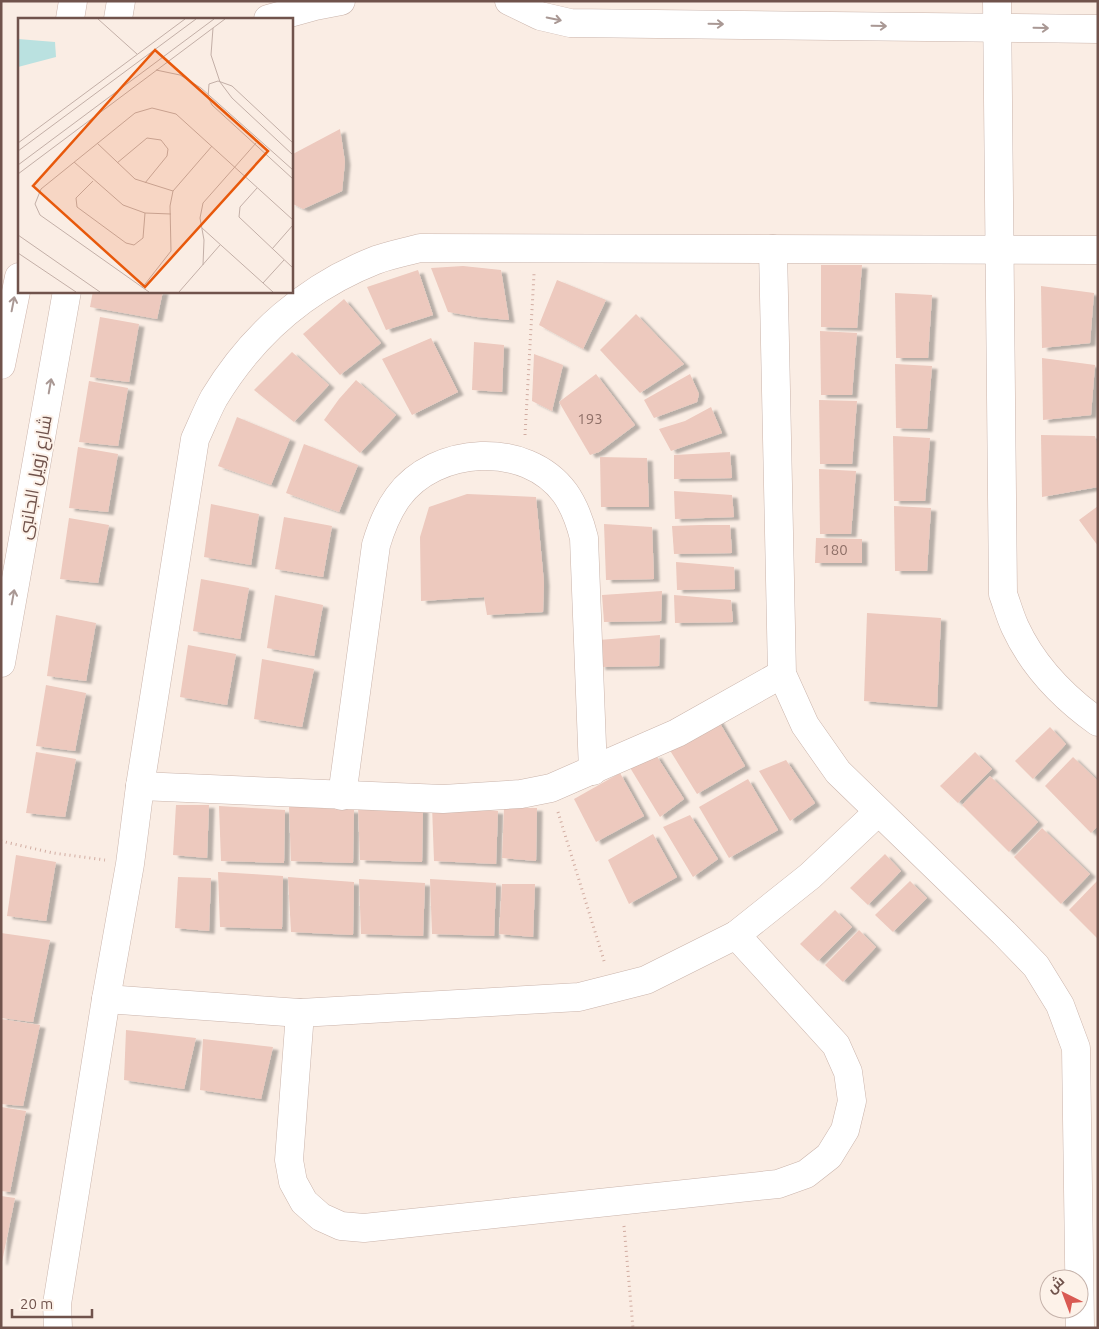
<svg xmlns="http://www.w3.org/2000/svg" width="1099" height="1329" viewBox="0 0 1099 1329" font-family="Ubuntu,Cairo,sans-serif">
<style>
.building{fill:#edc9be;filter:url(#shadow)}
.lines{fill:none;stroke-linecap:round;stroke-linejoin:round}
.minor-casing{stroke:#cab4ab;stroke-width:29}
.secondary-casing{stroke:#cfb5ac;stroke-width:29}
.path{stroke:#d1aca1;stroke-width:3;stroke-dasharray:1 4;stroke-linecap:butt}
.minor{stroke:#fff;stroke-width:28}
.secondary{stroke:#fff;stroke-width:28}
.oneway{stroke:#a99894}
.labels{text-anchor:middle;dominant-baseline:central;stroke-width:4;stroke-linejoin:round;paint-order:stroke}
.number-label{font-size:15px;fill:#8f7068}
.street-label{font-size:18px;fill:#70534c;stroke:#fdf2e9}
.inset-road{fill:none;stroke:#c3afa7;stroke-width:1}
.view{fill:#e8590c;fill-opacity:0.15;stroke:#e8590c;stroke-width:2.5}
.inset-edge{fill:none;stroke:#70534c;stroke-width:2.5}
</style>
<defs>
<filter id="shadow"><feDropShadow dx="5.5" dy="3" stdDeviation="1" flood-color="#0004"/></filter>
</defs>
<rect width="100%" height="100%" fill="#faede4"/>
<g class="building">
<polygon points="340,129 345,162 342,191 303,209 291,203 291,155"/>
<polygon points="821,265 862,265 857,328 821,327"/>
<polygon points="463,266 501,270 509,320 477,317 448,312 431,268"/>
<polygon points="418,270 433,315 386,330 367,287"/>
<polygon points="557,280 606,300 583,349 539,325"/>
<polygon points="1041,286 1094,293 1090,343 1042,348"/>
<polygon points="93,291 163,291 157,319 90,307"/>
<polygon points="895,293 932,295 928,358 896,358"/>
<polygon points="344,299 381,343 340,375 303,334"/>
<polygon points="636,314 684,364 640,393 600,350"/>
<polygon points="100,317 139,324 129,382 90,377"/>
<polygon points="820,331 857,333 852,395 821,395"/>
<polygon points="431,338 458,392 412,415 382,359"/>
<polygon points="474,342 504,345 502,392 472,390"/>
<polygon points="292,352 329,385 294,422 254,390"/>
<polygon points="534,354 563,365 552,411 532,401"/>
<polygon points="1042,358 1095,365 1091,415 1043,420"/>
<polygon points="895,364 932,366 927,429 896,428"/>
<polygon points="596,374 635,425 599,452 590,455 559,402"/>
<polygon points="690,374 699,394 697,402 654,418 644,400"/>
<polygon points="356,380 396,415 360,453 324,420 339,399"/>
<polygon points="89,381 128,388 118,446 79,442"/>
<polygon points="819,400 857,401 852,464 820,464"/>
<polygon points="711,407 722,433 671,451 659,429 685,421"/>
<polygon points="237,417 290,439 271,485 218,466"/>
<polygon points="1041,435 1095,436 1098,448 1098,487 1042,497"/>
<polygon points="893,436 930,438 925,501 894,501"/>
<polygon points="304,444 358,465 339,512 286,493"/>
<polygon points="78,447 118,454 108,512 69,508"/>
<polygon points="730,452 732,478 674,479 674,455"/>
<polygon points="600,457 647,458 649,507 601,507"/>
<polygon points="819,469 856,471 851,534 820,534"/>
<polygon points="674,491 732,495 734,517 675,519"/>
<polygon points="467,494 536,497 544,583 543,612 487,615 484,597 421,601 420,537 429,507"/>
<polygon points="211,504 259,514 251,565 204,557"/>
<polygon points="894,506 931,508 927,571 895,571"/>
<polygon points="1098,506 1098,546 1079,520"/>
<polygon points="284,517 332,526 323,577 275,569"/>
<polygon points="69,518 109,525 98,583 60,579"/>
<polygon points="604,524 652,527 654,579 606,580"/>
<polygon points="701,525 730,525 732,553 674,554 672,526"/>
<polygon points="816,538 862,539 862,563 815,563"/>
<polygon points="676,562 734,567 735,589 677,590"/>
<polygon points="201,579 249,588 240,639 193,631"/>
<polygon points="662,591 661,621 604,622 602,595"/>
<polygon points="275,595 323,605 314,656 267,648"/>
<polygon points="674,595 731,600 733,622 675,623"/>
<polygon points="867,613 941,618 937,707 864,701"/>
<polygon points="56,615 96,623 86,681 47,676"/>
<polygon points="660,635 659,666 600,667 599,640"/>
<polygon points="188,645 236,654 227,705 180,697"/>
<polygon points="262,659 314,669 302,727 254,719"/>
<polygon points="46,685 86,693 75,751 36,746"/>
<polygon points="715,715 745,766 697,794 666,744"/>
<polygon points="1050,727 1066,744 1033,779 1015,761"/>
<polygon points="36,752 76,759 65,817 26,813"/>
<polygon points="975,752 992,769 958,803 940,786"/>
<polygon points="656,755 684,799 660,817 629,766"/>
<polygon points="1073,757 1098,781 1098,826 1091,833 1045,786"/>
<polygon points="786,760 815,803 790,821 759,771"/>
<polygon points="620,773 644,816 596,842 574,799"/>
<polygon points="990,776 1038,822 1009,852 962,805"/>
<polygon points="748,779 778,830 729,858 699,807"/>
<polygon points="176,805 209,805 207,858 173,855"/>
<polygon points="358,805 423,809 422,862 360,860"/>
<polygon points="219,806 285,810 284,863 221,861"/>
<polygon points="289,806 354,810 353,863 291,861"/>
<polygon points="432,806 498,811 496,864 434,861"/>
<polygon points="504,808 537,808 536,861 502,858"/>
<polygon points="690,815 718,859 693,877 663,827"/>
<polygon points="1042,828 1090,874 1061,904 1014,857"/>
<polygon points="653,834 677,877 629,904 608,860"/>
<polygon points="885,854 901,871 868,905 850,888"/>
<polygon points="16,855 56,862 46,921 7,916"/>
<polygon points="218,872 283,876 282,929 220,927"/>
<polygon points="178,877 211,878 209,931 175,928"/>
<polygon points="288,877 354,882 353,935 291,932"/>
<polygon points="359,879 425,883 423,936 361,934"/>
<polygon points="430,879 496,883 494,936 432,934"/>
<polygon points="1098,880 1098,939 1069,910"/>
<polygon points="910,881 927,898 893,932 875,915"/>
<polygon points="502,884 535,884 533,937 499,934"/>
<polygon points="835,910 852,927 818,961 800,944"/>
<polygon points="859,930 876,947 843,982 825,965"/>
<polygon points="1,933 50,940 33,1022 1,1018"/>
<polygon points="1,1019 40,1025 23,1106 1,1104"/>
<polygon points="126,1030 196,1038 184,1089 124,1080"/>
<polygon points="203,1039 273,1047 261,1099 200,1090"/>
<polygon points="1,1107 26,1111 10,1192 1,1191"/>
<polygon points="1,1196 15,1198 2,1262 1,1262"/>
</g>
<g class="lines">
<g class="minor-casing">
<g id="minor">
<polyline points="509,1 540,16 570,23 1098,29"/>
<path d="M 997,1 L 1003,594 C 1007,605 1010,616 1015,627 C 1033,666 1063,697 1098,722"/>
<polyline points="118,19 121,1"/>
<polyline points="268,19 315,6 341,1"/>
<polyline points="773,249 782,674 805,725 838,772 1004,933 1036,966 1060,1005 1076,1048 1080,1328"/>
<polyline points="1,663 67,291"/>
<polyline points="140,786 443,799 521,794 551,788 677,733 782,674"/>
<path d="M 342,796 L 376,545 C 381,528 387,512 398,497 C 435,446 526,440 565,493 C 575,507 580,522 584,538 L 593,771"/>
<polyline points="106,999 300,1013 579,997 646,980 736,935 810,876 878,812"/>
<polyline points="300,1013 289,1160 293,1182 304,1202 321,1217 341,1226 364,1228 778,1184 806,1174 829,1156 845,1130 852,1101 848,1072 836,1045 736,935"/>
<path d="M 58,1328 L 57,1304 L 106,999 L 130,864 L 140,786 L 195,439 C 201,426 207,411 214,398 C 252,335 307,287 376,260 C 390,255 405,252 420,248 L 1098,250"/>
</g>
</g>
<g class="secondary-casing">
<g id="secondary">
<polyline points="70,19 73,1"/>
<polyline points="1,365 19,277"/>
</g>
</g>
<g class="path">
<polyline points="525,435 534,274"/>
<polyline points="558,812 605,964"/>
<polyline points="1,841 53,853 105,860"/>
<polyline points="624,1226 633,1328"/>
</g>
<use href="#minor" class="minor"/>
<use href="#secondary" class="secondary"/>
</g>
<defs><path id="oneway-shaft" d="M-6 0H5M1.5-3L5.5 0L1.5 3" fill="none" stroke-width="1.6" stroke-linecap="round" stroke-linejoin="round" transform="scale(1.25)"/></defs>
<g class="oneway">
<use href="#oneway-shaft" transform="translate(554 19) rotate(12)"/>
<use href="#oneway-shaft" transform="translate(716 24) rotate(1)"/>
<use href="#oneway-shaft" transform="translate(879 26) rotate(1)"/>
<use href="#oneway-shaft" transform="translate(1041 28) rotate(1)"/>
<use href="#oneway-shaft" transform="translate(13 304) rotate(-79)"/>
<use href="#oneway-shaft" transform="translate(50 386) rotate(-80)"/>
<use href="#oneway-shaft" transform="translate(13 597) rotate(-80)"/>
</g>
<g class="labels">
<g class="number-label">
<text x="590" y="418">193</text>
<text x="835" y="549">180</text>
</g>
<g class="street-label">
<text transform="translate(34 477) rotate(-80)">شارع زويل الجانبى</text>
</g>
</g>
<g transform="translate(18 18)">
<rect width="275" height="275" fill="#faede4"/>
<path d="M 0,21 L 37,24 L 38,39 L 0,49 Z" fill="#bae1e0"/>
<path class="inset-road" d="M 80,1 L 119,36M 195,10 L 193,37 L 202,64 L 214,80 L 275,137M 138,52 L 162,57 L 183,70 L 275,152M 0,125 L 167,1M 79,125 L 117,161 L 155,173M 275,125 L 214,68 L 200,63 L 191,66 L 190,79 L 194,87 L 275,161M 0,133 L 178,1M 56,144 L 105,187 L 127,195 L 153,196M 99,145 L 129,120 L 143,122 L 150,131 L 149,138 L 127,165M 0,147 L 196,1M 0,156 L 207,1M 75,163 L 58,180 L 59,189 L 108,225 L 116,227 L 125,220 L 127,195M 239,170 L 222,189 L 221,199 L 275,250M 184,210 L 255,274M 0,217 L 82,274M 254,231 L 275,207M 0,235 L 58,274M 185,247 L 186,222 L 182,200 L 185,185 L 238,125M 245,265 L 266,242M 124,270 L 153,233 L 152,188 L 155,173 L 194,128M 131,274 L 22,197 L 17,186 L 23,171 L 117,95 L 134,90 L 158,96 L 275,202M 161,274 L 202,227"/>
<path class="view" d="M 137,32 L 250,133 L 127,269 L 15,168 Z"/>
<rect width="275" height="275" class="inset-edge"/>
</g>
<rect width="1099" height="1329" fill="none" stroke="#70534c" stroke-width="5"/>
<g transform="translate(1064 1294) rotate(318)"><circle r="24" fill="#fdf2e9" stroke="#c5b2aa"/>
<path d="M0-4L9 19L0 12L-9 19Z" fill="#d95a53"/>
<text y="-8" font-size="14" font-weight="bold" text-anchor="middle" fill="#70534c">ش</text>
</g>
<path d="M12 1309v8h80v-8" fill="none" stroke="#70534c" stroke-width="2.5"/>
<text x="20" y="1309" font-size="15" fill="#70534c" stroke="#fdf2e9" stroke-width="4" paint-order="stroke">20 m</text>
</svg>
